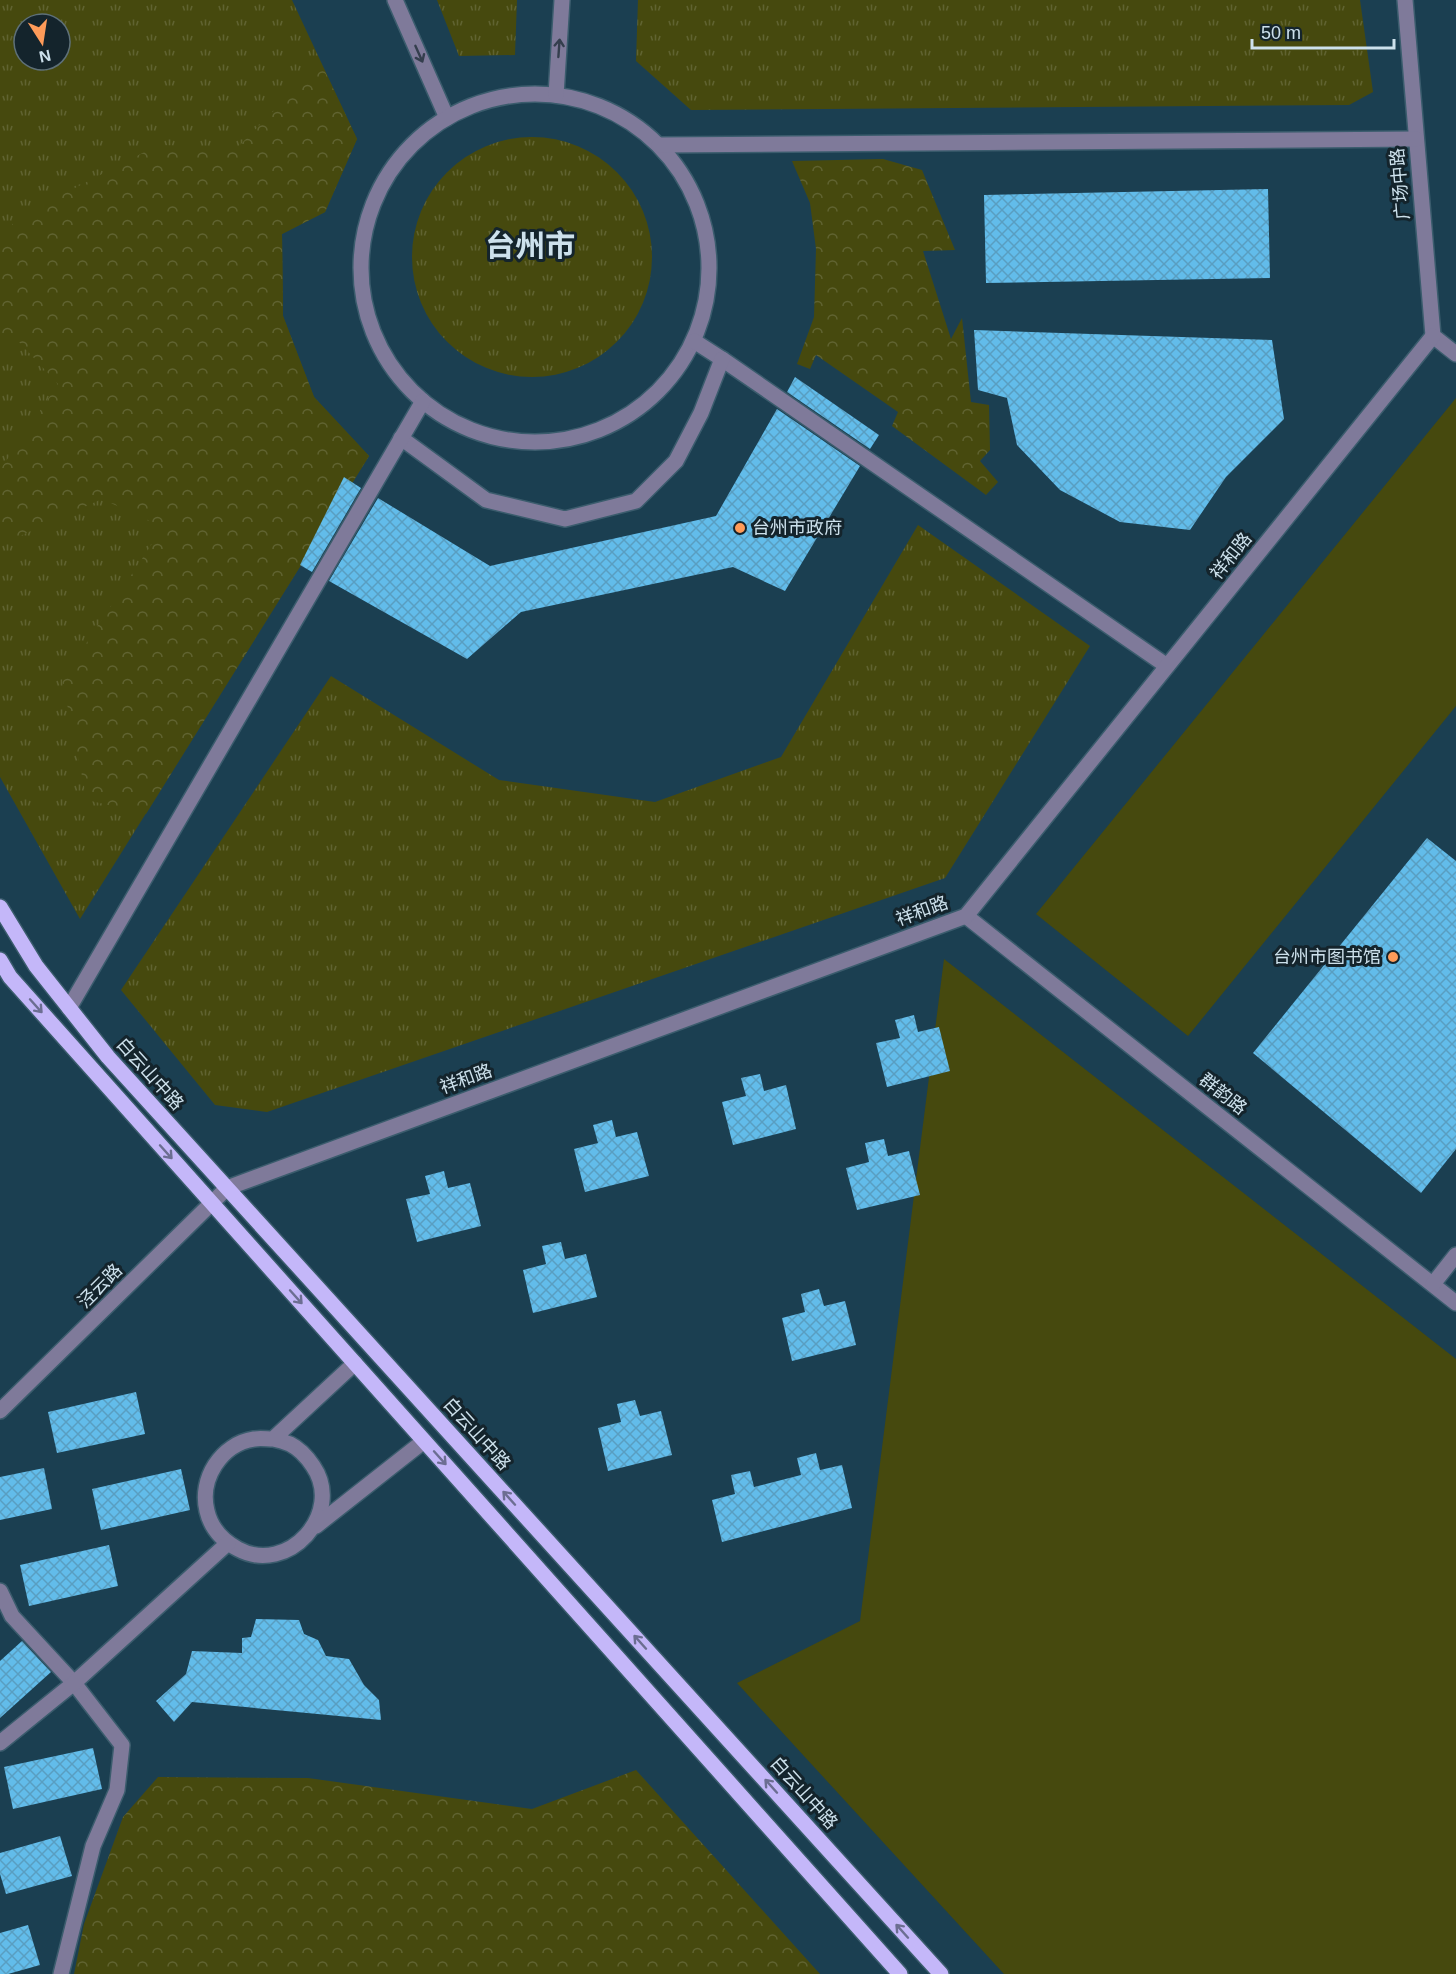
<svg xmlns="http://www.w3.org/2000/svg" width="1456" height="1974" viewBox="0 0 1456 1974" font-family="Helvetica,'Noto Sans SC',sans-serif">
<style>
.grass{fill:url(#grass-tufts);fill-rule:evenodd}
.forest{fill:url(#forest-crowns)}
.park{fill:#46490e}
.building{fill:url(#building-cross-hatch)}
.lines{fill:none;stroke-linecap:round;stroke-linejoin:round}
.minor-casing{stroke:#3b5c6d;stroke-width:18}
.major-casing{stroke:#3b5c6d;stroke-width:18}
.minor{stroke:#7f7a9a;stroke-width:15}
.major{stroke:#c4b7f9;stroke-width:15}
.oneway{stroke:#343e4d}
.oneway2{stroke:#6c6e92}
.poi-dot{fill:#fe9b59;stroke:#14242c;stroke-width:2}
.labels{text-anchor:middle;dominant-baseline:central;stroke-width:6;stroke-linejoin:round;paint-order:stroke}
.street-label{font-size:18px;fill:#cde1ec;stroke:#14242c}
.poi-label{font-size:18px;fill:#cde1ec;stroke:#14242c;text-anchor:start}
.town-label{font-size:30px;font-weight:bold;fill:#cde1ec;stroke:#14242c}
</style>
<defs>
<pattern id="grass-tufts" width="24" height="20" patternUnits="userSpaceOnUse" patternTransform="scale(1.5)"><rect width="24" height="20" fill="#46490e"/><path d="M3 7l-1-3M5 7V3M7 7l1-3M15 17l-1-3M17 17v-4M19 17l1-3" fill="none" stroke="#606331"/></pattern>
<pattern id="forest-crowns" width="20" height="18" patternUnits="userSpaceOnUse" patternTransform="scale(1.5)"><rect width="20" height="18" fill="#46490e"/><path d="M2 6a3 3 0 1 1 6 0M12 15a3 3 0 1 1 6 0" fill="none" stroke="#606331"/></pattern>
<pattern id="building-cross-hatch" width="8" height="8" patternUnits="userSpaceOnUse" patternTransform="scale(1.5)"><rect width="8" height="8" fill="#62bcea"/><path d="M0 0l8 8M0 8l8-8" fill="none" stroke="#599ec1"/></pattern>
</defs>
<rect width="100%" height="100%" fill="#1b3f51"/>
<g class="grass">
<path d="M 0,0 L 292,0 L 357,139 L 325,212 L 282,234 L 283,316 L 314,397 L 369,456 L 80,919 L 0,777 ZM 24,24 L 60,24 L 60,60 L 24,60 Z"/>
<polygon points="437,0 517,0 515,55 459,56"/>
<polygon points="638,0 1360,0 1373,92 1349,105 691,110 636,61"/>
<circle cx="532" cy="257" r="120"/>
<polygon points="918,525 1090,646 945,878 267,1112 215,1105 121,990 331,676 499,780 655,802 781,757"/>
</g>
<g class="forest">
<polygon points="321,63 357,139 325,212 282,234 283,316 314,397 369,456 146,814 87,800 62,680 163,527 102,499 0,545 0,470 58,384 19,342 0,342 0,241 17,218 158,145 237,148"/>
<polygon points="883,159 922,170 955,250 923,251 951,339 962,318 971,402 989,405 990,450 980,461 998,482 986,495 892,426 898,412 816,355 810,369 797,364 814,317 816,249 810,203 792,161"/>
<polygon points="636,1770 820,1974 74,1974 84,1924 123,1817 158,1777 308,1778 532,1809"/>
</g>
<g class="park">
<polygon points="1456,398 1456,706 1188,1036 1036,914"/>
<polygon points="944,959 1456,1359 1456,1974 1004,1974 737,1683 860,1621"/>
</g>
<g class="building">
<polygon points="1268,189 1270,278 986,283 984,195"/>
<polygon points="974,330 1272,340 1284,419 1226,477 1190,530 1120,522 1060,490 1017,445 1007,398 978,390"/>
<polygon points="795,377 879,435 870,449 787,392"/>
<polygon points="777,409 860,466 785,591 733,567 521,612 467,659 329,581 378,498 490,566 716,516"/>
<polygon points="344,477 361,488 312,572 300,565"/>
<polygon points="1427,838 1456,861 1456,1149 1421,1193 1253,1053"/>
<polygon points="914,1015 918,1032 939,1027 950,1071 887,1087 876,1043 900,1038 895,1020"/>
<polygon points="760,1074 764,1091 786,1085 796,1129 733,1145 722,1102 746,1096 741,1078"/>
<polygon points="612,1120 616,1137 637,1132 649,1176 585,1192 574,1149 598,1143 593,1125"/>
<polygon points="884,1139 888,1156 909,1151 920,1195 857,1210 846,1168 869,1162 865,1143"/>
<polygon points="444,1171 448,1188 470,1183 481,1226 417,1242 406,1199 430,1194 425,1176"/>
<polygon points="561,1242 565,1259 586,1254 597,1297 533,1313 523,1270 546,1264 542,1246"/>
<polygon points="819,1289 824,1306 845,1301 856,1345 792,1361 782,1318 805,1312 801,1294"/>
<polygon points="136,1392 145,1434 57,1453 48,1412"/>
<polygon points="635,1400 640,1416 661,1411 672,1455 608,1471 598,1428 621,1422 617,1404"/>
<polygon points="816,1453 820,1470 842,1465 852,1508 722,1542 712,1500 735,1494 731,1475 750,1471 754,1487 801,1475 797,1458"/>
<polygon points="44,1468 52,1509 0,1520 0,1477"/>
<polygon points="181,1469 190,1510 101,1530 92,1489"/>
<polygon points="109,1545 118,1586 29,1606 20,1565"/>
<polygon points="256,1619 299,1620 304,1634 318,1640 326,1656 349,1659 364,1685 379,1700 381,1720 192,1702 174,1722 156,1701 186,1674 192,1651 242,1653 242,1638 251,1637"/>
<polygon points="22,1641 51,1672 0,1718 0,1661"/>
<polygon points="93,1748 102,1789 13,1809 4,1767"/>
<polygon points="60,1836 72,1876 6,1894 0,1874 0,1853"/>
<polygon points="28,1925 40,1965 8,1974 0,1974 0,1933"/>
</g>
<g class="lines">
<g class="minor-casing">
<g id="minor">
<polyline points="395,0 447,118"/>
<polyline points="1405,0 1433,336 1456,354"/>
<circle cx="535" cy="268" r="174"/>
<polyline points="556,95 562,0"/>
<polyline points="659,145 1416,139"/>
<polyline points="694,341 722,359 1167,666"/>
<polyline points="401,438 486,500 565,519 636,501 676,461 701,413 722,359"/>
<polyline points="966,916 1456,1303"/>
<polyline points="69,1008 423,401"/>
<polyline points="1433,1284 1456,1255"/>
<polyline points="0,1411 227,1188 966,916 1433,336"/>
<path d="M 273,1439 C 278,1440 285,1442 290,1444 C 300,1449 307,1457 313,1466 C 345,1513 288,1576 238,1549 C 223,1541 211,1528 207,1511 C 199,1479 221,1444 254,1439 C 260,1438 267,1439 273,1439 L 355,1363"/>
<polyline points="316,1526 424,1441"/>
<polyline points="0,1591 12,1616 74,1683 122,1745 117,1790 93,1846 61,1974"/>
<polyline points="0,1743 74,1683 228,1543"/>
</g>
</g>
<g class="major-casing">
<g id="major">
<polyline points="0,907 36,966 108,1057 941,1974"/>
<polyline points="0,960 10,977 900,1974"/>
</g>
</g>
<use href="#minor" class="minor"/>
<use href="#major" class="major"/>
</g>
<defs><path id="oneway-shaft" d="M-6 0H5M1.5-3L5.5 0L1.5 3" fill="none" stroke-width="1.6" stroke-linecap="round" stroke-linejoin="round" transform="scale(1.5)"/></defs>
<g class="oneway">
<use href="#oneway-shaft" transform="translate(559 48) rotate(-86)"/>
<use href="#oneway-shaft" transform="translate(419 54) rotate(66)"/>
</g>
<g class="oneway2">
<use href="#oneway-shaft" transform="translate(36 1006) rotate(48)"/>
<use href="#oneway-shaft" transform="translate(166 1152) rotate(48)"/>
<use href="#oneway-shaft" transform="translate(296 1297) rotate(48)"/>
<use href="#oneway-shaft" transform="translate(440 1458) rotate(48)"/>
<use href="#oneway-shaft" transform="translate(509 1498) rotate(-132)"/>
<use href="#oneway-shaft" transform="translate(640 1642) rotate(-132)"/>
<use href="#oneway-shaft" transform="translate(771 1786) rotate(-132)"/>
<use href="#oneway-shaft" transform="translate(902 1931) rotate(-132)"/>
</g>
<g class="poi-dot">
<circle cx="740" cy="528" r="6"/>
<circle cx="1393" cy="957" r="6"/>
</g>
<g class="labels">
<g class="street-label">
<text transform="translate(1400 184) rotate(-95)">广场中路</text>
<text transform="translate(1231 556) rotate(-51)">祥和路</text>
<text transform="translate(922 911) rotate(-20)">祥和路</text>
<text transform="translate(150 1074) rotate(48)">白云山中路</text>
<text transform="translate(466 1079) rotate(-20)">祥和路</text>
<text transform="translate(1223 1094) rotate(38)">群韵路</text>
<text transform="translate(100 1286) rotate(-45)">泾云路</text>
<text transform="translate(477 1434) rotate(48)">白云山中路</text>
<text transform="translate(804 1793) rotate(48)">白云山中路</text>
</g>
<g class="poi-label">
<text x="752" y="528">台州市政府</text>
<text x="1381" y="957" text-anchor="end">台州市图书馆</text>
</g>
<g class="town-label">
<text x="530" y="245">台州市</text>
</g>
</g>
<g transform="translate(42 42) rotate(168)"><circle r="28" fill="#14242c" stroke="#5e7079" stroke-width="1.5"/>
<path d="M0-4.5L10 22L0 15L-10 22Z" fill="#fe9b59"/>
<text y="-9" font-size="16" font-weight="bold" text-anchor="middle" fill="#cde1ec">N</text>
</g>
<path d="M1252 39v9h142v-9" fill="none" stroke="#cde1ec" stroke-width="3"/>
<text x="1261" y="39" font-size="18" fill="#cde1ec" stroke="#14242c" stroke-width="4.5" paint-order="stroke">50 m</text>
</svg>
